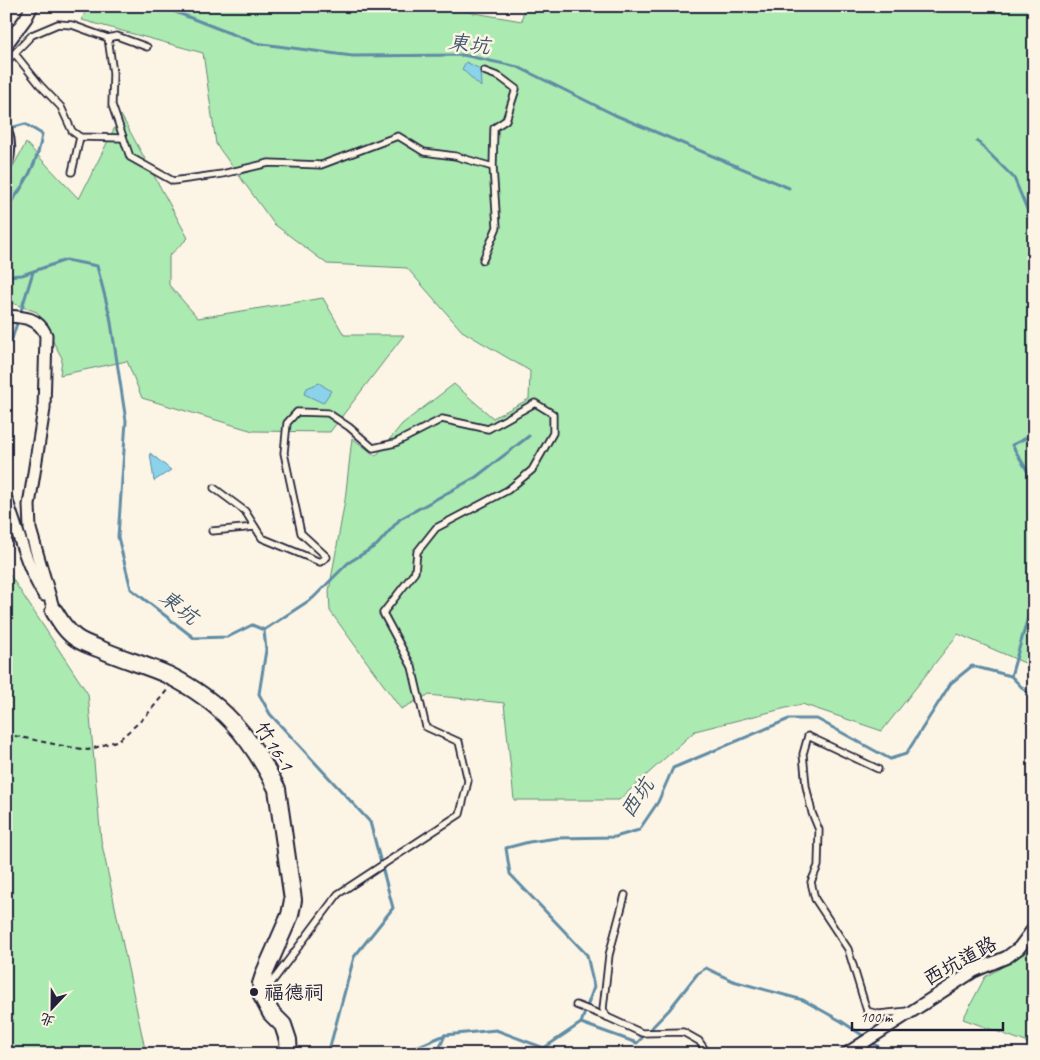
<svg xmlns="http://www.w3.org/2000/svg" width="1040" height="1060" viewBox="0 0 1040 1060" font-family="Caveat,'LXGW WenKai TC',sans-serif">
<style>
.green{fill:#abeab1;stroke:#668676}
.water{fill:#8ad3eb;stroke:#608ca5}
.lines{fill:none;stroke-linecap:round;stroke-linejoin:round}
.stream{stroke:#608ca5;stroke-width:3}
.lane-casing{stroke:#22223b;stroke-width:9}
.street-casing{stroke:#22223b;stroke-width:15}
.secondary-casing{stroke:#22223b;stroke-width:20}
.path{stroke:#22223b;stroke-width:2;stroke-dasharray:5 4;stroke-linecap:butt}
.lane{stroke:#fcf5e5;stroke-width:5.5}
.street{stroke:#fcf5e5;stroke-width:11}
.secondary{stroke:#fcf5e5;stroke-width:16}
.poi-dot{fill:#22223b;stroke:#fcf5e5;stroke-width:2}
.labels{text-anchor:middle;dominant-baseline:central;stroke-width:5;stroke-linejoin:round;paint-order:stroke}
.street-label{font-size:20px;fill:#22223b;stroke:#fcf5e5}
.poi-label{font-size:20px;fill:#22223b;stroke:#fcf5e5;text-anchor:start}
.water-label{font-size:21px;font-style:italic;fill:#415770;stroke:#fcf5e5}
</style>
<rect width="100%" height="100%" fill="#fcf5e5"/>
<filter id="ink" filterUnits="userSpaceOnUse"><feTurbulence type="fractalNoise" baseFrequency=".02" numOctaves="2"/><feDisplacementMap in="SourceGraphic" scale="10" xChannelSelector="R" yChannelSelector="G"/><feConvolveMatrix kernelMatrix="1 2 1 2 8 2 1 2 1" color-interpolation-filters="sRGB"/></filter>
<g filter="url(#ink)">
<g class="green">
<polygon points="87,6 433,6 522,21 524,6 1034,6 1034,667 958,634 882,731 802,704 695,731 619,800 514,800 504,703 428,695 401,709 330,611 329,591 345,500 352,438 376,456 402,424 454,384 493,418 529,399 530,371 462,331 407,268 327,264 274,224 216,144 203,53 82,20"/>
<polygon points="121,115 188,238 169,256 169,285 198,318 323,298 344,335 404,335 330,432 253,431 142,398 127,361 60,375 62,358 37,312 6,301 6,179 26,143 79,199"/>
<polygon points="6,569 88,694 101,840 146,1054 6,1054"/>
<polygon points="1034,940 1034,1045 963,1019 985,977 1027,952"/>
</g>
<g class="water">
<polygon points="466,62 480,69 481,87 462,69"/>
<polygon points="319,383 331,391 323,403 304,394 307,388"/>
<polygon points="150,453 171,470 154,481"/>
</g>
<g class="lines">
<g class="stream">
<polyline points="126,6 173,11 255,43 352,56 463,55 518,67 615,115 789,188"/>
<polyline points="6,8 18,6"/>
<polyline points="6,16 11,8"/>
<polyline points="977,141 1014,178 1034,226"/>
<path d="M 6,208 C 24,188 39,160 42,134 L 25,124 L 7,129"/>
<polyline points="6,276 22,275 66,260 97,266 110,316 126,421 118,537 131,589 194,638 228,637 252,625 264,630 266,650 259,694 270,714 370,822 393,908 354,957 328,1054"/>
<polyline points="20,314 33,272"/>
<polyline points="6,349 12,339 18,320"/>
<polyline points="1034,434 1012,445 1034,482"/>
<polyline points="264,630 313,598 348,563 377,545 400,519 476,477 529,436"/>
<polyline points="1011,676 1034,597"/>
<polyline points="581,1023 637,1043 669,1010 698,973 706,968 733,981 803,1000 841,1021 865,1037"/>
<polyline points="870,1041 886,1052 898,1054"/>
<polyline points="400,1054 445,1035 496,1030 544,1048 581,1023 594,987 587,955 510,874 506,848 529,842 557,838 615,837 639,830 658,802 673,768 789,719 817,719 890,759 906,754 951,683 972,666 1011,676 1034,700"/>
<polyline points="437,1054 445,1035"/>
</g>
<g class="lane-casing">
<g id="lane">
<polyline points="108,38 117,36 147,47"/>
<polyline points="15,54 40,85 61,107 72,131 80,137 123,138"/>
<polyline points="6,62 32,35 58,24 72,25 108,38 113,73 112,105 130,157 173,181 222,174 269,163 321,165 398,136 424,152 455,156 493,167"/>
<polyline points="72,172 80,137"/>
<polyline points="483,260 497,227 493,167 494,128 506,120 516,89 500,77 484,71"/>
<polyline points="214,488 245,511 262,538 320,562 327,557 301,533 284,453 287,423 297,412 328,413 349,427 373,448 395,443 442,419 488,429 535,403 553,414 553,433 532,470 508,490 436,528 417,552 415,572 383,613 412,667 426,727 459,742 468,781 460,814 338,894 266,990"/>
<polyline points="212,531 255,527"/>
<polyline points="878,769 808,736 803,754 806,786 812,813 819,830 818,866 811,882 815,899 848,949 867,1011 879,1014 908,1011"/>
<polyline points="625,895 609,955 603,1009 607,1017 642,1033 683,1032 699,1041 708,1054"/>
<polyline points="576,1005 607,1017"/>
</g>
</g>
<g class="street-casing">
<g id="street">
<polyline points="6,45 26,18 32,6"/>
<path d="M 6,131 C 10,143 10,152 6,164"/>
<path d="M 6,316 C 23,317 38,317 46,335 L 44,409 L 29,505 L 30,529 L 54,611"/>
<path d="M 6,499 C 18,531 26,565 44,595"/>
<polyline points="846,1054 974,971 1007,957 1019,948 1034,928"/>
</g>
</g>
<g class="secondary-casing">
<path id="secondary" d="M 54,611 C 60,621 66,631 76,638 C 83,643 92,646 100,649 C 122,659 146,665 168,675 C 221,701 251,737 277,789 L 293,900 L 290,915 L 265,972 L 261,984 L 262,996 L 271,1013 L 283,1025 L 288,1040 L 289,1054"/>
</g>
<polyline class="path" points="6,734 58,745 88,750 119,740 146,716 168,689"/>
<use href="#lane" class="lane"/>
<use href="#street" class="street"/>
<use href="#secondary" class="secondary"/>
</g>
</g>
<circle class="poi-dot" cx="254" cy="992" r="5"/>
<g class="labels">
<g class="street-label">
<text transform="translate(274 746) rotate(57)">竹16-1</text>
<text transform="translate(960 961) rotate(-29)">西坑道路</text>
</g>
<g class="poi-label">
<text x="264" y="992">福德祠</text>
</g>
<g class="water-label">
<text transform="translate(469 44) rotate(7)">東坑</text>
<text transform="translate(179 607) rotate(38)">東坑</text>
<text transform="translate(637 798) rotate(-56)">西坑</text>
</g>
</g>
<rect width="1040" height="1060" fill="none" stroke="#fcf5e5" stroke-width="25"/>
<rect x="12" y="12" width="1015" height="1035" fill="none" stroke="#22223b" stroke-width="2" filter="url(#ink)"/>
<g transform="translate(52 1008) rotate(202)" stroke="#fcf5e5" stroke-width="4" paint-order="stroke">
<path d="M0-4L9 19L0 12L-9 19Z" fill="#22223b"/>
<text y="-8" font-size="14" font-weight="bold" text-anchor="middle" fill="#22223b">北</text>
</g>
<path d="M852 1022v8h151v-8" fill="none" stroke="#22223b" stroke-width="2.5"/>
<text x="860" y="1022" font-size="15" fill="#22223b" stroke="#fcf5e5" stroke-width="4" paint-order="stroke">100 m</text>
</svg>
